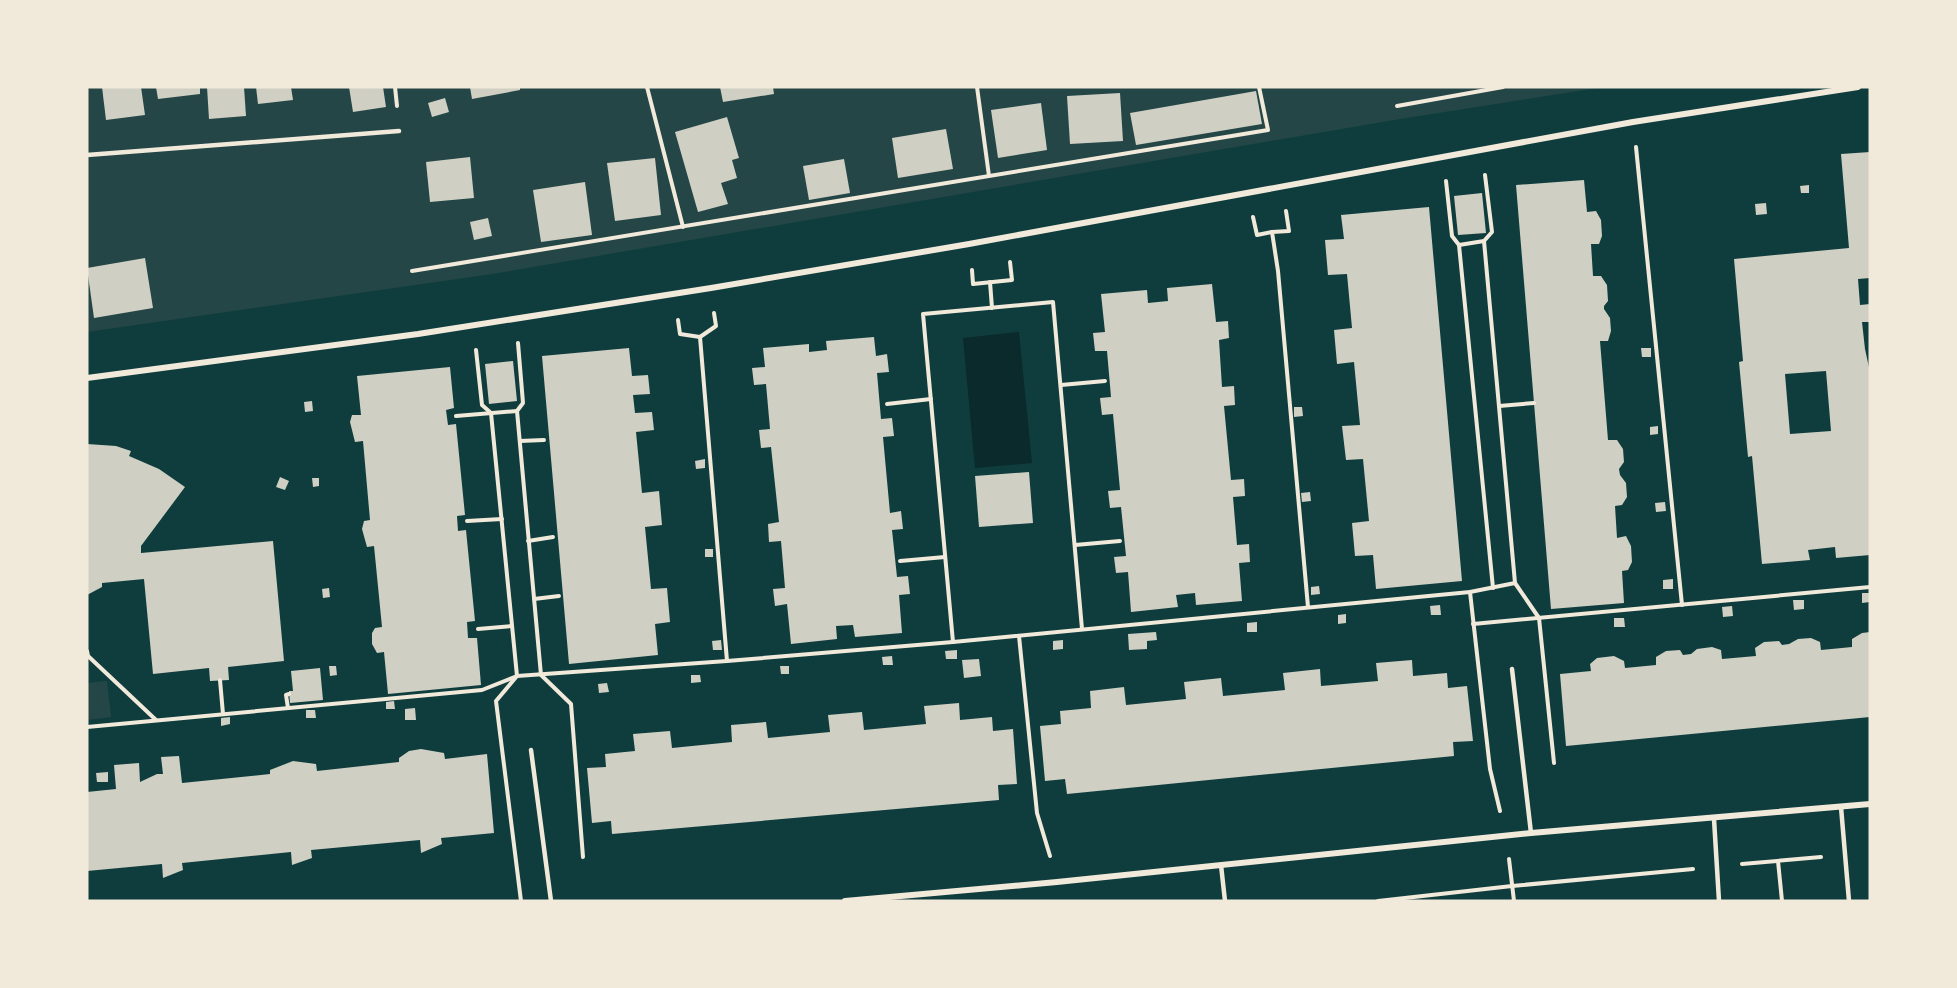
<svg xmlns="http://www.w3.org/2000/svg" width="1957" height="988" viewBox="0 0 1957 988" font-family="'Exo 2',sans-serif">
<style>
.green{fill:#244646}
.water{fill:#0a2a2b}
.building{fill:#cfcfc3;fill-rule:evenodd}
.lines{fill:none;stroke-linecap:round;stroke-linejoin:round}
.path{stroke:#f1e9da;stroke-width:4}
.service{stroke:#f1e9da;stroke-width:4.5}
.minor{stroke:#f1e9da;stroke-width:6}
</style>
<rect width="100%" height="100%" fill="#0f3d3e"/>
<g class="green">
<polygon points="87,87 1604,87 1400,119 492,274 87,332"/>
<polygon points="107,681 111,717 87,720 87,683"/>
</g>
<polygon class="water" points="1019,332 1032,463 975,468 963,338"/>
<g class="building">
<polygon points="102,87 141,87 145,115 106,120"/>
<polygon points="156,87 200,87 200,94 158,99"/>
<polygon points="207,87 244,87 246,116 209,119"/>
<polygon points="256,87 291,87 293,100 258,104"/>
<polygon points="349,87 383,87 386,107 353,112"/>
<polygon points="470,87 520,87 520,90 472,99"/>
<polygon points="720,87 773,87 774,94 723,102"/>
<polygon points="1256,91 1262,124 1136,145 1130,113"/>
<polygon points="1120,93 1123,141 1070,144 1067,96"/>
<polygon points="445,98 449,112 432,117 428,103"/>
<polygon points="1041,103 1047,150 998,158 991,110"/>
<polygon points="727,117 739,158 732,160 737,178 721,183 728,204 698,212 675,132"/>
<polygon points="946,129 953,169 898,178 892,138"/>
<path d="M 1870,152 L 1870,278 L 1858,279 L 1860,305 L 1870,304 L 1870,322 L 1862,322 L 1865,349 L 1870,372 L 1870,555 L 1836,558 L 1835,547 L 1808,550 L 1810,560 L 1762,564 L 1752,456 L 1748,457 L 1739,362 L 1743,361 L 1734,259 L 1849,248 L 1841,154 ZM 1826,371 L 1831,431 L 1790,434 L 1785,374 Z"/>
<polygon points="470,157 474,198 430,202 426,162"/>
<polygon points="655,158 661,215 615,221 607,163"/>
<polygon points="844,159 850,193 809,200 803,166"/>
<polygon points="1584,180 1587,212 1596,211 1601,220 1602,236 1599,244 1591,244 1593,276 1601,276 1607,285 1608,301 1604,306 1604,309 1610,318 1611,331 1608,341 1600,341 1608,440 1617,440 1623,449 1624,462 1619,469 1620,475 1626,483 1627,497 1622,505 1615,506 1617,538 1626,536 1631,546 1632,562 1628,570 1622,571 1624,603 1551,609 1516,185"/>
<polygon points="585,182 592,235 541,242 533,190"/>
<polygon points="1809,185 1809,193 1801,193 1800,186"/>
<polygon points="1482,193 1486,233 1458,235 1454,196"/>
<polygon points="1766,203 1767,214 1756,215 1755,204"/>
<polygon points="1429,207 1462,581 1376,589 1373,555 1355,556 1352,523 1369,521 1363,459 1346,460 1342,426 1360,425 1354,362 1337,364 1334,330 1352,328 1347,274 1328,275 1325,240 1344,239 1341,215"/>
<polygon points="488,218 492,236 474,240 470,222"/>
<polygon points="145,258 153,308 94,318 87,268"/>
<polygon points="1212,284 1216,322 1228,321 1229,338 1219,340 1222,387 1234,386 1235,405 1224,406 1231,480 1244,479 1245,496 1233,497 1237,545 1249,544 1250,562 1239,563 1242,601 1196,605 1195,593 1176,595 1178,607 1131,612 1128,572 1116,573 1114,557 1126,556 1121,507 1110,508 1108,491 1120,490 1113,414 1102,415 1100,398 1111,397 1107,351 1095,351 1093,333 1105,332 1101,294 1147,290 1148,303 1168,301 1167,288"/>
<polygon points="874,337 876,356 887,354 889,372 877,373 881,419 892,418 894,436 883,437 890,513 901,511 903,529 892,530 897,577 908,576 910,594 899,595 902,633 855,637 853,625 836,626 837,639 791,644 787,604 775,606 773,589 785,588 781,541 769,542 768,524 779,522 771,447 761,448 759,430 770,429 766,384 754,385 752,368 765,367 763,348 809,344 809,352 827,350 826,341"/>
<polygon points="629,348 632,376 648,375 650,394 633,395 635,413 652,412 654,430 636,432 642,493 659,491 662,525 645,527 651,589 667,588 670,622 655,624 658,655 569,664 542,356"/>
<polygon points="1641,348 1651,348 1651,357 1642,357"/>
<polygon points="513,361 517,401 489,404 485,364"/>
<polygon points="450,367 454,408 446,410 448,425 456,424 465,515 457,516 458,531 466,530 475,621 467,622 468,638 477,638 481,685 388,694 384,652 377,653 372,644 372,633 375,628 382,627 374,546 367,547 362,529 364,521 370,520 363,441 355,442 350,422 352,415 361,415 357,376"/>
<polygon points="312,401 313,411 305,412 304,402"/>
<polygon points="1294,407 1302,407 1303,416 1294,417"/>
<polygon points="1658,426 1658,434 1650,435 1650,427"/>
<polygon points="87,444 116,446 131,451 129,456 159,469 185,487 141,546 141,553 273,541 284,661 228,667 229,680 210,681 209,668 153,674 144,579 102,583 102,587 87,595"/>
<polygon points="705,459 705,468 696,469 695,461"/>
<polygon points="1029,472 1033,523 979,527 975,476"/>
<polygon points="280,477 289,481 285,490 276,487"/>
<polygon points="312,478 319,478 319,486 313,487"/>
<polygon points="1310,492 1311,501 1302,502 1301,493"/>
<polygon points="1665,502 1666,511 1656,512 1655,503"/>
<rect x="705" y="549" width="8" height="8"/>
<polygon points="1673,579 1673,589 1663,589 1663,580"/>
<polygon points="1319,586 1320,594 1311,595 1311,587"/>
<polygon points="329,588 330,597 323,598 322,589"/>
<polygon points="1862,593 1870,593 1870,602 1862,603"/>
<polygon points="1793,600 1804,600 1804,609 1794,610"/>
<polygon points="1440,605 1441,615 1431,615 1430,606"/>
<polygon points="1732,606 1733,616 1723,617 1722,607"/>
<polygon points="1346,614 1346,623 1338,624 1338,615"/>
<polygon points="1614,618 1624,618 1625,627 1614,627"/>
<polygon points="1257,622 1257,632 1247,632 1247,623"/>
<polygon points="1156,632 1157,640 1147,641 1147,649 1129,650 1128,634"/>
<polygon points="1870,632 1870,717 1566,746 1560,674 1591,671 1590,664 1597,658 1614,656 1624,661 1625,668 1656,665 1656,657 1666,651 1680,650 1683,655 1691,654 1697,649 1712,647 1721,650 1722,659 1756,656 1755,648 1764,642 1779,641 1782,645 1789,644 1798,639 1811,638 1820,642 1821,650 1852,647 1852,639 1862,633"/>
<polygon points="721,640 722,650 713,650 712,641"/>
<polygon points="1063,640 1063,649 1053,650 1053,641"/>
<polygon points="957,650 957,659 946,659 945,651"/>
<polygon points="892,656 893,665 883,665 882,657"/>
<polygon points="979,659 981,676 964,678 962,660"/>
<polygon points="1412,660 1413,676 1447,673 1448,688 1467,686 1473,741 1453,742 1454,756 1067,794 1065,779 1045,781 1040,726 1061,724 1060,711 1091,708 1090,691 1124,687 1126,705 1186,699 1184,682 1221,678 1223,696 1285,690 1283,673 1320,669 1321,686 1378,681 1376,663"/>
<polygon points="329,666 336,666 337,675 330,676"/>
<polygon points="780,666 789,666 789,674 781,674"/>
<polygon points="320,668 323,700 290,703 289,691 293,691 291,671"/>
<polygon points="691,675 700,675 701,682 691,683"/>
<polygon points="607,683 609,692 599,693 598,684"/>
<polygon points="394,701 395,709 386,709 386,702"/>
<polygon points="959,703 960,720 992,717 993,731 1013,729 1017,784 998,785 999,800 612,834 611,821 592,823 587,768 606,767 605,754 635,751 633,734 670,731 672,748 732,742 731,725 766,722 768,738 830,732 828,715 862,712 864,730 926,724 924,706"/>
<polygon points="415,708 416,720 405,720 405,709"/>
<polygon points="306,710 315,710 316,718 306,718"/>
<polygon points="230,717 230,724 221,726 221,718"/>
<polygon points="421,749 444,753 445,759 487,754 494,833 441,838 442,844 421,853 420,840 311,850 312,858 292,865 291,852 182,863 183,870 163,878 162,864 87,871 87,792 116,789 114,765 139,763 140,782 157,774 163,774 161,757 179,756 182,783 270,774 270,770 293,761 316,764 317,771 399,762 399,758 409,751"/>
<polygon points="108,772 108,782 97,782 96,773"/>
</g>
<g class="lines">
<g class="path">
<polyline points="395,87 397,106"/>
<polyline points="647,87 683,227"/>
<polyline points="977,87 989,176"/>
<polyline points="1397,106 1503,87"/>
<polyline points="1636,147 1682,605"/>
<polyline points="1485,175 1492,232 1484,241 1515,583 1539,618 1554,763"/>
<polyline points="1446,181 1452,236 1459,245 1493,588"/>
<polyline points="1286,211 1289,231 1272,232 1278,271 1308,607"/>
<polyline points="1253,217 1257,235 1272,232"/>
<polyline points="1459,245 1484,241"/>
<polyline points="972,270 973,284 1012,280 1010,262"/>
<polyline points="412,271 1268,130 1259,87"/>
<polyline points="990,282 992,308"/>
<polyline points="678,320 680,334 700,337 716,326 714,313"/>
<polyline points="700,337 727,661"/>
<polyline points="518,343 523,403 517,411 541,675 571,704 583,857"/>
<polyline points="476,350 482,405 491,413 517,676 496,701 521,901"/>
<polyline points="1061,385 1105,381"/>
<polyline points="887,404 931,399"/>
<polyline points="1499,406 1534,403"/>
<polyline points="456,416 517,411"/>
<polyline points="520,441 544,440"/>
<polyline points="467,521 502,519"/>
<polyline points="528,541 553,537"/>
<polyline points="1075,545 1120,541"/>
<polyline points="900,561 945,557"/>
<polyline points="1470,592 1490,769 1500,811"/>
<polyline points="534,599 559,596"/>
<polyline points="1473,624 1870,587"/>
<polyline points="478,629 512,626"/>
<polyline points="1019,636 1037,813 1050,856"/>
<polyline points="953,642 923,314 1053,302 1082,629"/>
<polyline points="87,651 88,656 156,720"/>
<polyline points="220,680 223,714"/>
<polyline points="288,708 286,695 289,694"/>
<polyline points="87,727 482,690 517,676 727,661 953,642 1470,592 1515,583"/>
<polyline points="1509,859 1514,901"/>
<polyline points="1778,861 1782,901"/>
<polyline points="1742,864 1821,857"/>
<polyline points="1378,901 1512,886 1693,869"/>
</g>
<g class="service">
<polyline points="87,155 399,131"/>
<polyline points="1512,669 1531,833"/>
<polyline points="531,750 551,901"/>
<polyline points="1841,807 1849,901"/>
<polyline points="1714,819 1719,901"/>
<polyline points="1221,865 1225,901"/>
</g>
<g class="minor">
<polyline points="87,378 418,334 711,288 969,244 1633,122 1858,87"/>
<polyline points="845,901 1057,882 1531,833 1870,804"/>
</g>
</g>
<rect width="1957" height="988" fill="none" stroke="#f1e9da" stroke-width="177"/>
</svg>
